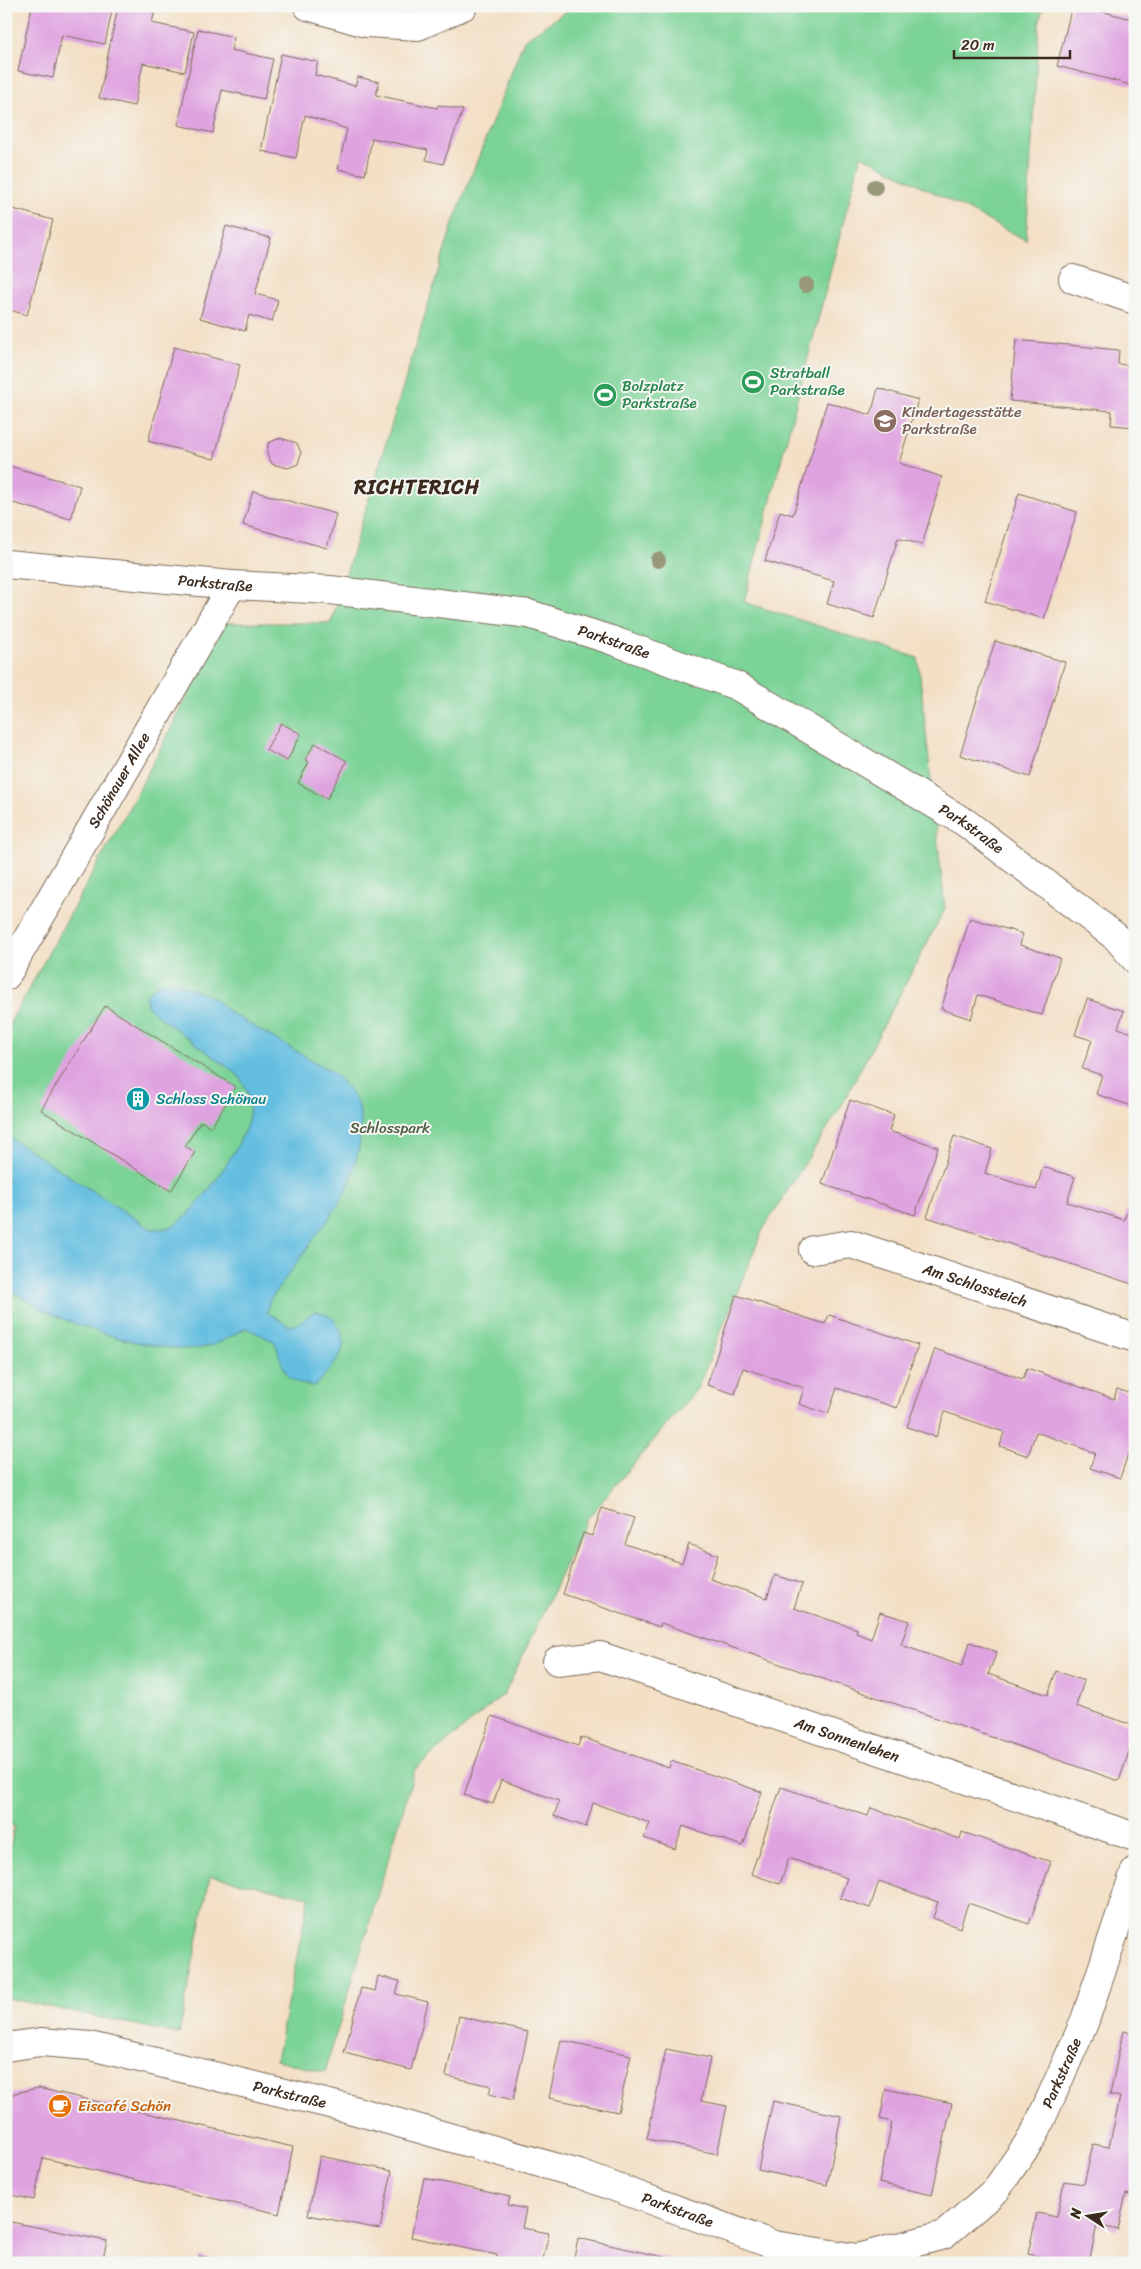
<svg xmlns="http://www.w3.org/2000/svg" width="1141" height="2269" viewBox="0 0 1141 2269" font-family="Sriracha,sans-serif">
<style>
.green{fill:#7cd397;stroke:#5c7e5a}
.water{fill:#63bee0;stroke:#4f747f}
.building{fill:#dfa3e0}
.lines{fill:none;stroke-linecap:round;stroke-linejoin:round}
.minor-casing{stroke:#7b6958;stroke-width:30}
.minor{stroke:#fff;stroke-width:28}
.tree{fill:#98987c}
.labels{text-anchor:middle;dominant-baseline:central;stroke-width:4;stroke-linejoin:round;paint-order:stroke}
.leisure-label{font-size:15px;fill:#27864d;stroke:#f6f6f2;text-anchor:start}
.education-label{font-size:15px;fill:#785e54;stroke:#f6f6f2;text-anchor:start}
.street-label{font-size:15px;fill:#3b2a1e;stroke:#f6f6f2}
.culture-label{font-size:15px;fill:#0d838f;stroke:#f6f6f2;text-anchor:start}
.park-label{font-size:15px;fill:#4e5d42;stroke:#f6f6f2}
.food-label{font-size:15px;fill:#c56008;stroke:#f6f6f2;text-anchor:start}
.district-label{font-size:20px;font-weight:bold;letter-spacing:1px;fill:#3b2a1e;stroke:#f6f6f2}
</style>
<rect width="100%" height="100%" fill="#f6f6f2"/>
<filter id="ink" filterUnits="userSpaceOnUse"><feTurbulence type="fractalNoise" baseFrequency=".02" numOctaves="2"/><feDisplacementMap in="SourceGraphic" scale="10" xChannelSelector="R" yChannelSelector="G"/><feConvolveMatrix kernelMatrix="1 2 1 2 8 2 1 2 1" color-interpolation-filters="sRGB"/></filter>
<filter id="wash" filterUnits="userSpaceOnUse"><feTurbulence type="fractalNoise" baseFrequency=".0096" numOctaves="4" result="noise"/><feDisplacementMap in="SourceGraphic" scale="20" xChannelSelector="R" yChannelSelector="G"/><feGaussianBlur stdDeviation="1.12" result="paint"/><feColorMatrix in="noise" values="0 0 0 0 0 0 0 0 0 0 0 0 0 0 0 0 0 1.4 0 .05"/><feComposite in="paint" operator="in"/></filter>
<g filter="url(#wash)">
<rect width="100%" height="100%" fill="#f3dfc4"/>
<polygon class="green" points="574,6 1043,6 1039,24 1026,240 861,155 744,602 918,658 945,909 839,1110 763,1229 697,1389 587,1519 505,1693 415,1769 325,2072 276,2060 309,1897 210,1876 179,2034 6,1998 6,1872 14,1826 6,1825 6,1030 136,795 226,623 331,623 453,223 524,40"/>
<path class="water" d="M 171,981 L 212,997 L 232,1014 L 331,1071 L 348,1088 L 359,1106 L 361,1122 L 359,1147 L 352,1177 L 342,1200 L 270,1300 L 267,1312 L 289,1326 L 297,1324 L 315,1311 C 328,1314 333,1317 340,1329 C 353,1351 328,1370 315,1386 C 283,1384 284,1368 275,1342 L 246,1328 C 232,1335 218,1346 201,1348 C 159,1353 87,1331 50,1313 C 35,1306 21,1296 6,1288 L 6,1135 L 151,1229 C 160,1229 168,1229 176,1224 C 198,1211 246,1141 249,1116 C 251,1099 247,1087 237,1074 L 158,1016 L 147,1005 L 146,996 C 153,986 159,982 171,981 Z"/>
<g id="blocks">
<g class="building">
<polygon points="32,6 113,6 105,44 62,35 53,78 18,71"/>
<polygon points="118,6 139,6 155,10 152,23 194,32 185,72 143,63 134,106 99,98"/>
<polygon points="1072,6 1082,6 1135,20 1135,86 1057,66"/>
<polygon points="198,29 234,37 231,50 273,59 264,99 222,90 213,133 178,125"/>
<polygon points="281,54 318,62 315,75 355,86 358,77 379,82 376,95 437,108 438,105 463,110 443,164 426,160 428,150 372,138 365,175 338,169 347,129 305,115 296,158 261,151"/>
<polygon points="6,207 53,220 27,315 6,309"/>
<polygon points="226,226 271,238 255,294 278,300 272,322 249,315 245,331 200,318"/>
<polygon points="1134,229 1135,229 1135,249 1129,248"/>
<polygon points="1016,340 1119,350 1118,364 1135,366 1135,427 1111,425 1112,411 1010,401"/>
<polygon points="174,347 240,365 214,459 148,441"/>
<polygon points="878,388 918,400 899,463 942,477 922,545 898,538 874,618 827,604 834,581 765,561 780,511 793,515 827,402 871,415"/>
<polygon points="280,438 297,443 301,453 298,464 288,468 272,464 267,454 268,443"/>
<polygon points="6,465 80,486 71,519 6,501"/>
<polygon points="253,491 336,514 327,548 243,525"/>
<polygon points="1019,493 1077,512 1044,619 985,601"/>
<polygon points="995,641 1065,662 1030,777 960,755"/>
<polygon points="281,723 301,734 287,761 266,750"/>
<polygon points="315,743 347,761 327,799 298,783 309,762 305,760"/>
<polygon points="970,918 1023,934 1020,945 1060,958 1042,1015 978,995 971,1019 941,1009"/>
<polygon points="1087,999 1124,1011 1118,1028 1135,1034 1135,1107 1096,1094 1102,1075 1082,1069 1092,1040 1075,1035"/>
<polygon points="105,1006 236,1087 211,1127 201,1121 185,1146 195,1152 171,1191 41,1110"/>
<polygon points="850,1100 894,1115 889,1131 938,1147 915,1215 822,1184"/>
<polygon points="954,1136 992,1149 985,1173 1036,1190 1043,1167 1075,1177 1067,1202 1124,1220 1131,1197 1135,1198 1135,1285 927,1217"/>
<polygon points="736,1295 825,1324 829,1315 918,1345 897,1408 837,1388 828,1414 799,1404 804,1388 743,1368 735,1394 707,1385"/>
<polygon points="935,1349 1023,1379 1027,1368 1114,1399 1117,1389 1135,1395 1135,1456 1128,1454 1120,1478 1090,1468 1095,1453 1036,1432 1028,1456 1000,1446 1004,1432 945,1412 936,1437 907,1427"/>
<polygon points="602,1508 634,1518 625,1544 682,1563 689,1544 718,1555 710,1579 767,1598 775,1575 802,1584 794,1608 857,1629 856,1633 871,1639 880,1612 909,1621 901,1645 962,1666 970,1642 997,1652 988,1674 1048,1695 1056,1671 1084,1681 1076,1706 1135,1726 1135,1734 1119,1781 661,1623 660,1627 563,1594 583,1533 592,1536"/>
<polygon points="492,1716 578,1746 581,1737 669,1768 671,1761 762,1792 743,1846 683,1826 675,1849 644,1838 650,1823 593,1803 586,1827 554,1816 559,1801 501,1780 493,1804 464,1795"/>
<polygon points="781,1787 868,1816 871,1808 960,1839 962,1832 1051,1862 1029,1924 968,1903 960,1928 933,1918 938,1902 879,1881 870,1908 840,1898 847,1878 789,1858 780,1884 751,1874"/>
<polygon points="378,1976 400,1981 396,1994 428,2002 411,2070 344,2053 361,1988 375,1991"/>
<polygon points="459,2016 528,2032 513,2100 489,2094 491,2086 446,2076"/>
<polygon points="1123,2031 1135,2033 1135,2196 1126,2194 1118,2230 1097,2225 1089,2263 1044,2263 1045,2258 1028,2254 1037,2213 1057,2217 1064,2181 1084,2184 1093,2144 1109,2147 1120,2097 1110,2095"/>
<polygon points="561,2040 631,2055 618,2112 549,2098"/>
<polygon points="666,2049 710,2058 701,2101 727,2106 717,2154 647,2139"/>
<polygon points="38,2088 293,2147 279,2214 43,2158 34,2200 6,2194 6,2099 15,2093"/>
<polygon points="886,2089 952,2103 932,2195 879,2183 892,2122 880,2119"/>
<polygon points="773,2101 841,2116 827,2185 758,2170"/>
<polygon points="320,2156 392,2171 380,2229 308,2215"/>
<polygon points="424,2178 510,2197 508,2205 526,2209 522,2228 549,2233 542,2263 495,2263 497,2255 411,2237"/>
<polygon points="6,2221 107,2241 102,2263 6,2263"/>
<polygon points="578,2238 686,2262 686,2263 573,2263"/>
<polygon points="200,2256 224,2262 224,2263 198,2263"/>
</g>
</g>
</g>
<g filter="url(#ink)">
<use href="#blocks" fill-opacity="0" stroke="#7b6958" stroke-width="1"/>
<g class="lines">
<g class="minor-casing">
<g id="minor">
<polyline points="308,6 366,23 418,26 463,6"/>
<polyline points="1073,279 1135,300"/>
<path id="s1" d="M 6,564 L 232,585 L 330,590 L 529,614 L 611,640 L 737,686 L 966,823 L 1116,937 L 1135,959"/>
<path id="s2" d="M 6,976 L 232,585"/>
<path id="s3" d="M 813,1250 L 851,1244 L 1135,1338"/>
<path id="s4" d="M 557,1661 L 600,1656 L 1135,1837"/>
<path id="s5" d="M 6,2047 L 41,2042 L 90,2046 L 346,2108 L 579,2174 L 774,2245 L 857,2258 L 944,2235 L 996,2190 L 1034,2135 L 1084,2023 L 1135,1871"/>
</g>
</g>
<use href="#minor" class="minor"/>
</g>
<g class="tree">
<circle cx="875" cy="187" r="8"/>
<circle cx="806" cy="285" r="8"/>
<circle cx="658" cy="560" r="8"/>
</g>
</g>
<defs>
<g id="stadium-disc" transform="scale(1.25)"><circle r="9.5" fill="#2e9e5b" stroke="#f6f6f2"/><path d="M0-5a6.5 5 0 1 0 0 10a6.5 5 0 1 0 0-10ZM-3.5-1.8h7v3.6h-7Z" fill="#fff"/></g>
<g id="school-disc" transform="scale(1.25)"><circle r="9.5" fill="#8d6e63" stroke="#f6f6f2"/><path d="M0-5L7-2L0 1L-7-2ZM-4 1L0 2.5L4 1V4Q0 6-4 4Z" fill="#fff"/></g>
<g id="building-disc" transform="scale(1.25)"><circle r="9.5" fill="#0f9aa8" stroke="#f6f6f2"/><path d="M-4-6H4V6H1V3H-1V6H-4ZM-2.5-4.3h1.7v1.8h-1.7ZM.8-4.3h1.7v1.8H.8ZM-2.5-1h1.7V.8h-1.7ZM.8-1h1.7V.8H.8Z" fill="#fff"/></g>
<g id="cafe-disc" transform="scale(1.25)"><circle r="9.5" fill="#e8710a" stroke="#f6f6f2"/><path d="M-5.5-4.5H6V0H3Q3 3.5 0 3.5H-2.5Q-5.5 3.5-5.5 0ZM3-3.2v2h1.7v-2ZM-6 4.5H4V6H-6Z" fill="#fff"/></g>
</defs>
<g fill-rule="evenodd">
<use href="#stadium-disc" x="753" y="382"/>
<use href="#stadium-disc" x="605" y="395"/>
<use href="#school-disc" x="885" y="421"/>
<use href="#building-disc" x="138" y="1099"/>
<use href="#cafe-disc" x="60" y="2106"/>
</g>
<g class="labels">
<g class="leisure-label">
<text x="770" y="373">Stratball<tspan x="770" dy="17">Parkstraße</tspan></text>
<text x="622" y="386">Bolzplatz<tspan x="622" dy="17">Parkstraße</tspan></text>
</g>
<g class="education-label">
<text x="902" y="412">Kindertagesstätte<tspan x="902" dy="17">Parkstraße</tspan></text>
</g>
<g class="street-label">
<text stroke="none"><textPath href="#s1" startOffset="210">Parkstraße</textPath></text>
<text stroke="none"><textPath href="#s1" startOffset="615">Parkstraße</textPath></text>
<text stroke="none"><textPath href="#s2" startOffset="226">Schönauer Allee</textPath></text>
<text stroke="none"><textPath href="#s1" startOffset="1020">Parkstraße</textPath></text>
<text stroke="none"><textPath href="#s3" startOffset="169">Am Schlossteich</textPath></text>
<text stroke="none"><textPath href="#s4" startOffset="304">Am Sonnenlehen</textPath></text>
<text stroke="none"><textPath href="#s5" startOffset="1175">Parkstraße</textPath></text>
<text stroke="none"><textPath href="#s5" startOffset="290">Parkstraße</textPath></text>
<text stroke="none"><textPath href="#s5" startOffset="695">Parkstraße</textPath></text>
</g>
<g class="culture-label">
<text x="156" y="1099">Schloss Schönau</text>
</g>
<g class="park-label">
<text x="390" y="1128">Schlosspark</text>
</g>
<g class="food-label">
<text x="78" y="2106">Eiscafé Schön</text>
</g>
<g class="district-label">
<text x="417" y="487">RICHTERICH</text>
</g>
</g>
<rect width="1141" height="2269" fill="none" stroke="#f6f6f2" stroke-width="25"/>
<g transform="translate(1088 2216) rotate(282)" stroke="#f6f6f2" stroke-width="4" paint-order="stroke">
<path d="M0-4L9 19L0 12L-9 19Z" fill="#3b2a1e"/>
<text y="-8" font-size="14" font-weight="bold" text-anchor="middle" fill="#3b2a1e">N</text>
</g>
<path d="M954 50v8h116v-8" fill="none" stroke="#3b2a1e" stroke-width="2.5"/>
<text x="961" y="50" font-size="15" fill="#3b2a1e" stroke="#f6f6f2" stroke-width="4" paint-order="stroke">20 m</text>
</svg>
